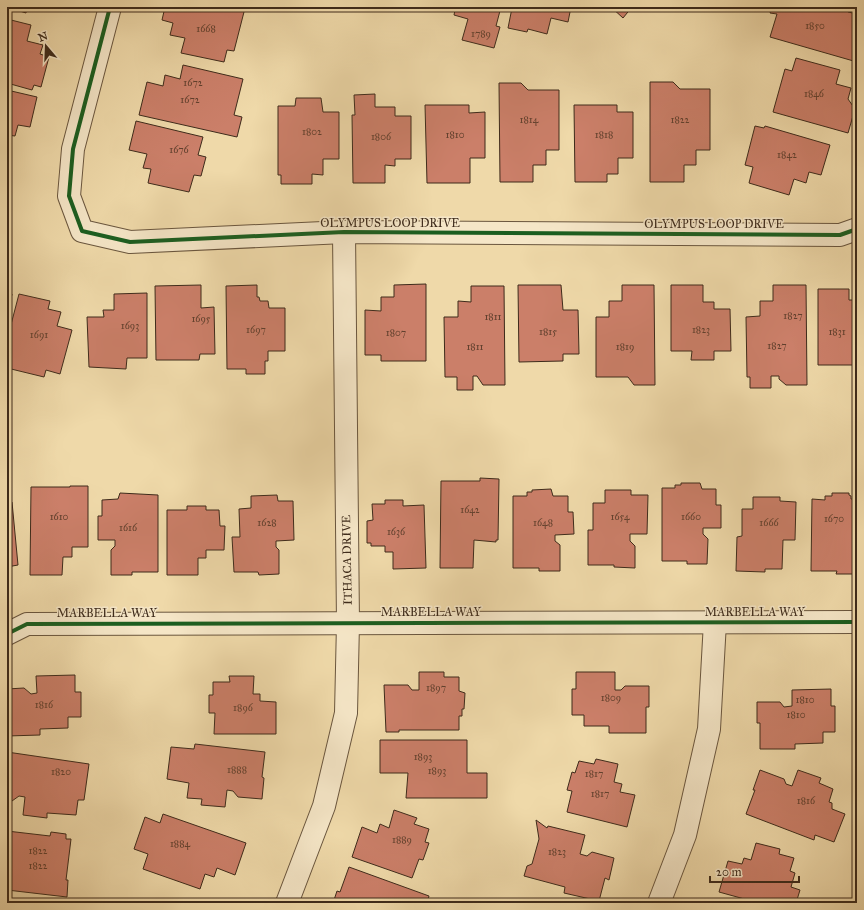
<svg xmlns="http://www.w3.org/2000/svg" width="864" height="910" viewBox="0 0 864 910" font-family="'IM FELL Great Primer',serif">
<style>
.building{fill:#cb7f69;stroke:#3e2b1b}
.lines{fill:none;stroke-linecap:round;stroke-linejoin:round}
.minor-casing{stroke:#6a563e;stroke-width:24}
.minor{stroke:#f5e6c7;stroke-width:22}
.cycleway-casing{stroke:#f5e6c7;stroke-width:6}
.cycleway{stroke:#1b5e20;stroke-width:4}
.labels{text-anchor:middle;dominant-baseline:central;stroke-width:3;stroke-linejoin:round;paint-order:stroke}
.number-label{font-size:10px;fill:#61402e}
.street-label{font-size:12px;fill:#3e2b1b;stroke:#f5e6c7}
</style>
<rect width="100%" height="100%" fill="#efd9a9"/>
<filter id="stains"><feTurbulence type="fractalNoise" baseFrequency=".005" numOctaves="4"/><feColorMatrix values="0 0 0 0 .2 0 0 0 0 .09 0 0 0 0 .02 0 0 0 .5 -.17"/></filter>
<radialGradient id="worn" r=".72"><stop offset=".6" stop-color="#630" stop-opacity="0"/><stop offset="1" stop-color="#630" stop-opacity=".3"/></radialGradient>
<g class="building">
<polygon points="7,7 27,7 26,13"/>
<polygon points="165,7 245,8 234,51 227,50 224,62 181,53 185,38 170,35 173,23 162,20"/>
<polygon points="444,7 501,7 496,26 500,27 494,48 462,40 468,19 454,15 455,10"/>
<polygon points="510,7 571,7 568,22 551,18 547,34 528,29 527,32 508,28 512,8"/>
<polygon points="611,7 632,7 623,18"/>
<polygon points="772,7 850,7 848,12 857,14 857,62 770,37 777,14 770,13"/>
<polygon points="7,19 31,25 27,41 43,45 40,54 49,57 41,87 34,85 32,90 7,83"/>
<polygon points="796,58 840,70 836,84 851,88 848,99 855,109 848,133 773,112 785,69 792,71"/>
<polygon points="183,65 243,79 234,115 242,117 237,137 139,115 147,82 163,86 165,75 180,79"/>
<polygon points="650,82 673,82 680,89 710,89 710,150 696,150 696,165 684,165 684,182 650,182"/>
<polygon points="499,83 521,83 528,90 559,90 559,150 546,150 546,165 533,165 533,182 500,182"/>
<polygon points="7,90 37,97 30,127 18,125 15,136 7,135"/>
<polygon points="375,94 375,107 395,107 395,116 411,116 411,159 395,159 395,166 385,165 385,183 353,183 352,115 355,115 354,95"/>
<polygon points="296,98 321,98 323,112 339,112 339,159 323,159 323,175 312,174 312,184 281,184 281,175 278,175 278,106 295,106"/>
<polygon points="425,105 469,105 469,113 485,112 485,158 470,158 470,183 427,183"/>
<polygon points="574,105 617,105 617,112 633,112 633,158 618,158 618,174 607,174 607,182 575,182"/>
<polygon points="136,121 203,137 198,155 206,157 201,176 194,175 189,192 148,183 151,169 143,168 147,154 129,150"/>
<polygon points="755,126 764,128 765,126 830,145 821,175 809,172 806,183 794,179 789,195 749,183 753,167 745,165"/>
<polygon points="426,284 426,361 381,361 381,355 365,355 365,310 381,311 381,297 394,297 394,285"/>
<polygon points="201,285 201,308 214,307 215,354 200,354 199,360 156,360 155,286"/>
<polygon points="257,285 257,297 259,297 260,301 268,301 269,308 285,308 285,351 268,351 268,361 265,361 265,374 246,374 246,369 227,369 226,286"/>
<polygon points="518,285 561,285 563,310 578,310 579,354 563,354 563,361 519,362"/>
<polygon points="622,285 654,285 655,385 634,385 628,377 596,377 596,317 609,317 609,301 622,301"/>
<polygon points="671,285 703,285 703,302 714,302 714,309 730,309 731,351 714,351 714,360 691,360 692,351 671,351"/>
<polygon points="773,285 806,285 807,385 786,385 779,379 779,376 771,376 771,388 750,388 750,377 747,377 746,317 760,316 760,301 773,301"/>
<polygon points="471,286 504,286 505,385 483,385 477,376 473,376 473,390 457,390 457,377 445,377 444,317 458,317 458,301 471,302"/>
<polygon points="818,289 849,289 849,300 857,300 857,365 818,365"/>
<polygon points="7,293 12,294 7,319"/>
<polygon points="147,293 147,358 127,358 126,369 89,367 87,317 104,317 103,310 114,310 114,294"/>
<polygon points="19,294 50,301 48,309 61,312 57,326 72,330 60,374 46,370 44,377 7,368 7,340"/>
<polygon points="480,478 499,479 498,540 496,540 496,542 474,540 473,568 440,568 441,481 480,481"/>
<polygon points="681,483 700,483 702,489 716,489 716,505 721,505 721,528 703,528 703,534 708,539 707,564 687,564 687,561 662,561 662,488 675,488 675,485 681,485"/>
<polygon points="70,486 88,486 88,547 72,547 72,557 63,557 62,575 30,575 31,487 70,487"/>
<polygon points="551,489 553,496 568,496 568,512 573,512 574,534 555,535 555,541 560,545 560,571 539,571 539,568 513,568 513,496 527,496 527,492 532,492 532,490"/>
<polygon points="605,490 631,490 631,495 648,495 647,534 630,534 630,541 635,546 635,568 614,567 614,565 588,565 588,530 593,530 593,503 605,503"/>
<polygon points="120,493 158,495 158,572 132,572 132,575 111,575 111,550 115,546 115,540 98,540 98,516 102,516 102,500 118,499"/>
<polygon points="832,493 849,493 849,495 851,496 851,499 857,499 857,538 853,538 853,546 857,549 857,574 836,574 837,571 811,571 812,499 825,500 825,496 832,496"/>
<polygon points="277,495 278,501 293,501 294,540 276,541 276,547 279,550 279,574 259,575 258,572 234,572 232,537 240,537 239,509 251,508 251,496"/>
<polygon points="753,497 780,497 780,501 796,502 795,540 783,540 782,569 765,569 765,572 736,571 737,537 742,536 742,509 753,509"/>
<polygon points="385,500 403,500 403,506 424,505 426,568 393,569 393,552 385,552 385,546 371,546 371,543 367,543 367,521 373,520 372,504 385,504"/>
<polygon points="12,502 18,565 7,567 7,503"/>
<polygon points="187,506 206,506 206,510 219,510 220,526 225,526 224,550 206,550 206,558 198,558 198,575 167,575 167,510 187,510"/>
<polygon points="419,672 444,672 444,677 459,677 459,691 465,693 464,709 462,709 462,716 459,716 459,730 399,730 399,732 386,732 384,685 408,685 412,690 419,690"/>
<polygon points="576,672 615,672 615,690 621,690 625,686 649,686 649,707 646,707 646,733 609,733 609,726 584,726 584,715 572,715 572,689 576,689"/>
<polygon points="75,675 75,692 81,692 81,717 68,717 68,728 40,729 40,735 7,736 7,689 24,688 31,694 37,693 36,676"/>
<polygon points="229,676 254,676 253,694 260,694 260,701 276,702 276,734 214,734 215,713 209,713 209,695 213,695 213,682 230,682"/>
<polygon points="831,689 831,706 835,706 835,732 823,732 823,743 795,744 795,749 760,749 760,723 757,723 757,702 780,702 784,707 792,706 792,690"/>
<polygon points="380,740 467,740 467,773 487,773 487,798 406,798 408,773 380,773"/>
<polygon points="195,744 265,752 262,777 264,778 262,799 238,797 233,791 227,790 225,807 201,805 202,799 187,798 189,783 167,779 171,747 194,749"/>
<polygon points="7,752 89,764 84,800 78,800 76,815 47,813 47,818 23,815 25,797 19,796 12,801 7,800"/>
<polygon points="596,759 618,764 614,782 622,784 620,792 635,795 627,827 567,812 572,791 567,790 572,772 575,773 579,761 594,764"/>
<polygon points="760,770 784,779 786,784 792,786 798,770 821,778 819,783 833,789 829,802 832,803 832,809 845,814 834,842 815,835 814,840 746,814 755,790 753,790"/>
<polygon points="394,810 417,818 414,824 429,829 425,842 429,843 423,860 419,859 412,878 352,857 362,827 377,833 380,824 389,828"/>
<polygon points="163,814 246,843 235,875 217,868 214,877 205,874 200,889 143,869 148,854 134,849 145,817 160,823"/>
<polygon points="536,820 547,828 548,826 585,835 580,854 587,856 592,852 614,858 609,880 605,878 599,901 564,893 565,887 524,876 527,866 532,864 539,839"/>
<polygon points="7,831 50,836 51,832 66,834 66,839 71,839 66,880 68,880 67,897 7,890 7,870 9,864 7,864"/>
<polygon points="756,843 780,849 779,854 794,858 790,871 795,873 791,887 800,890 796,903 759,903 719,892 728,861 742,864 744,858 751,860"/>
<polygon points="349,867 429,896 427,903 333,903 337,891 340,892"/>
<polygon points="148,899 159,903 147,903"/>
<polygon points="165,899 176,903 163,903"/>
<polygon points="531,900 551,903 531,903"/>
</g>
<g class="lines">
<g class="minor-casing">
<g id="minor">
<polyline points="110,7 73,149 69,196 82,231 130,242 344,232 840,235 857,229"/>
<polyline points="7,634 27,624 857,622"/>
<polyline points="287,903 324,806 346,713 348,623 344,232"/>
<polyline points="659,903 685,835 709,729 715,622"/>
</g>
</g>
<use href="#minor" class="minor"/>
<g class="cycleway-casing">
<g id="cycleway">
<polyline points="110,7 73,149 69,196 82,231 130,242 344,232 840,235 857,229"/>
<polyline points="7,634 27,624 857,622"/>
</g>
</g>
<use href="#cycleway" class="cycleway"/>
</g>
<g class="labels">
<g class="number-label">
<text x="815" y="26">1850</text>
<text x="206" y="29">1668</text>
<text x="481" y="34">1789</text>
<text x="193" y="83">1672</text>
<text x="814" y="94">1846</text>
<text x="190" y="100">1672</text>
<text x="529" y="120">1814</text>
<text x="680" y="120">1822</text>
<text x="312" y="132">1802</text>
<text x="455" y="135">1810</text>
<text x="604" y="135">1818</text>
<text x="381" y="137">1806</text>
<text x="179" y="150">1676</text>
<text x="787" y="155">1842</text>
<text x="793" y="316">1827</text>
<text x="493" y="317">1811</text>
<text x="201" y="319">1695</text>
<text x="130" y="326">1693</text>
<text x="256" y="330">1697</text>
<text x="701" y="330">1823</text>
<text x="548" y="332">1815</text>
<text x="837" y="332">1831</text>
<text x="396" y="333">1807</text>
<text x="39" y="335">1691</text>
<text x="777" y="346">1827</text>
<text x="475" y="347">1811</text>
<text x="625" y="347">1819</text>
<text x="470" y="510">1642</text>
<text x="59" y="517">1610</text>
<text x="620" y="517">1654</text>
<text x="691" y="517">1660</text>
<text x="834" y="519">1670</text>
<text x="267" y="523">1628</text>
<text x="543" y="523">1648</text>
<text x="769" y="523">1666</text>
<text x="128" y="528">1616</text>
<text x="396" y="532">1636</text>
<text x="436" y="688">1897</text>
<text x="611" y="698">1809</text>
<text x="805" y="700">1810</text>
<text x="44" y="705">1816</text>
<text x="243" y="708">1896</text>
<text x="796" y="715">1810</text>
<text x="423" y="757">1893</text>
<text x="237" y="770">1888</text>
<text x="437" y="771">1893</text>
<text x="61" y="772">1820</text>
<text x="594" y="774">1817</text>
<text x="600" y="794">1817</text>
<text x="806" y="801">1816</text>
<text x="402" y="840">1889</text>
<text x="180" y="844">1884</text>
<text x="38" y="851">1822</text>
<text x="557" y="852">1823</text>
<text x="38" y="866">1822</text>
</g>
<g class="street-label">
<text x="390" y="223">OLYMPUS LOOP DRIVE</text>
<text x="714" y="224">OLYMPUS LOOP DRIVE</text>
<text transform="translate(347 560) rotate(-91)">ITHACA DRIVE</text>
<text x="431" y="612">MARBELLA WAY</text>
<text x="755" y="612">MARBELLA WAY</text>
<text x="107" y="613">MARBELLA WAY</text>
</g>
</g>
<rect width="864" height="910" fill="none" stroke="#efd9a9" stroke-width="24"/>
<rect x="8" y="8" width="848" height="894" fill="none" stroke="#3e2b1b" stroke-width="2"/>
<rect x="12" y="12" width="840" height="886" fill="none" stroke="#3e2b1b"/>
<g transform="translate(46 46) rotate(341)" stroke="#f5e6c7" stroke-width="3" paint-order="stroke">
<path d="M0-3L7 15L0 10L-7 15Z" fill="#3e2b1b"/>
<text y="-6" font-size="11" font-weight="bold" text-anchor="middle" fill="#3e2b1b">N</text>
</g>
<path d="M710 876v6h89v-6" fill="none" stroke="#3e2b1b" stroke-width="2"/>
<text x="716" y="876" font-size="12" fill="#3e2b1b" stroke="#f5e6c7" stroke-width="3" paint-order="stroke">20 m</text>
<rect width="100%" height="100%" filter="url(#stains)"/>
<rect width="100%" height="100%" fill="url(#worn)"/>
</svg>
